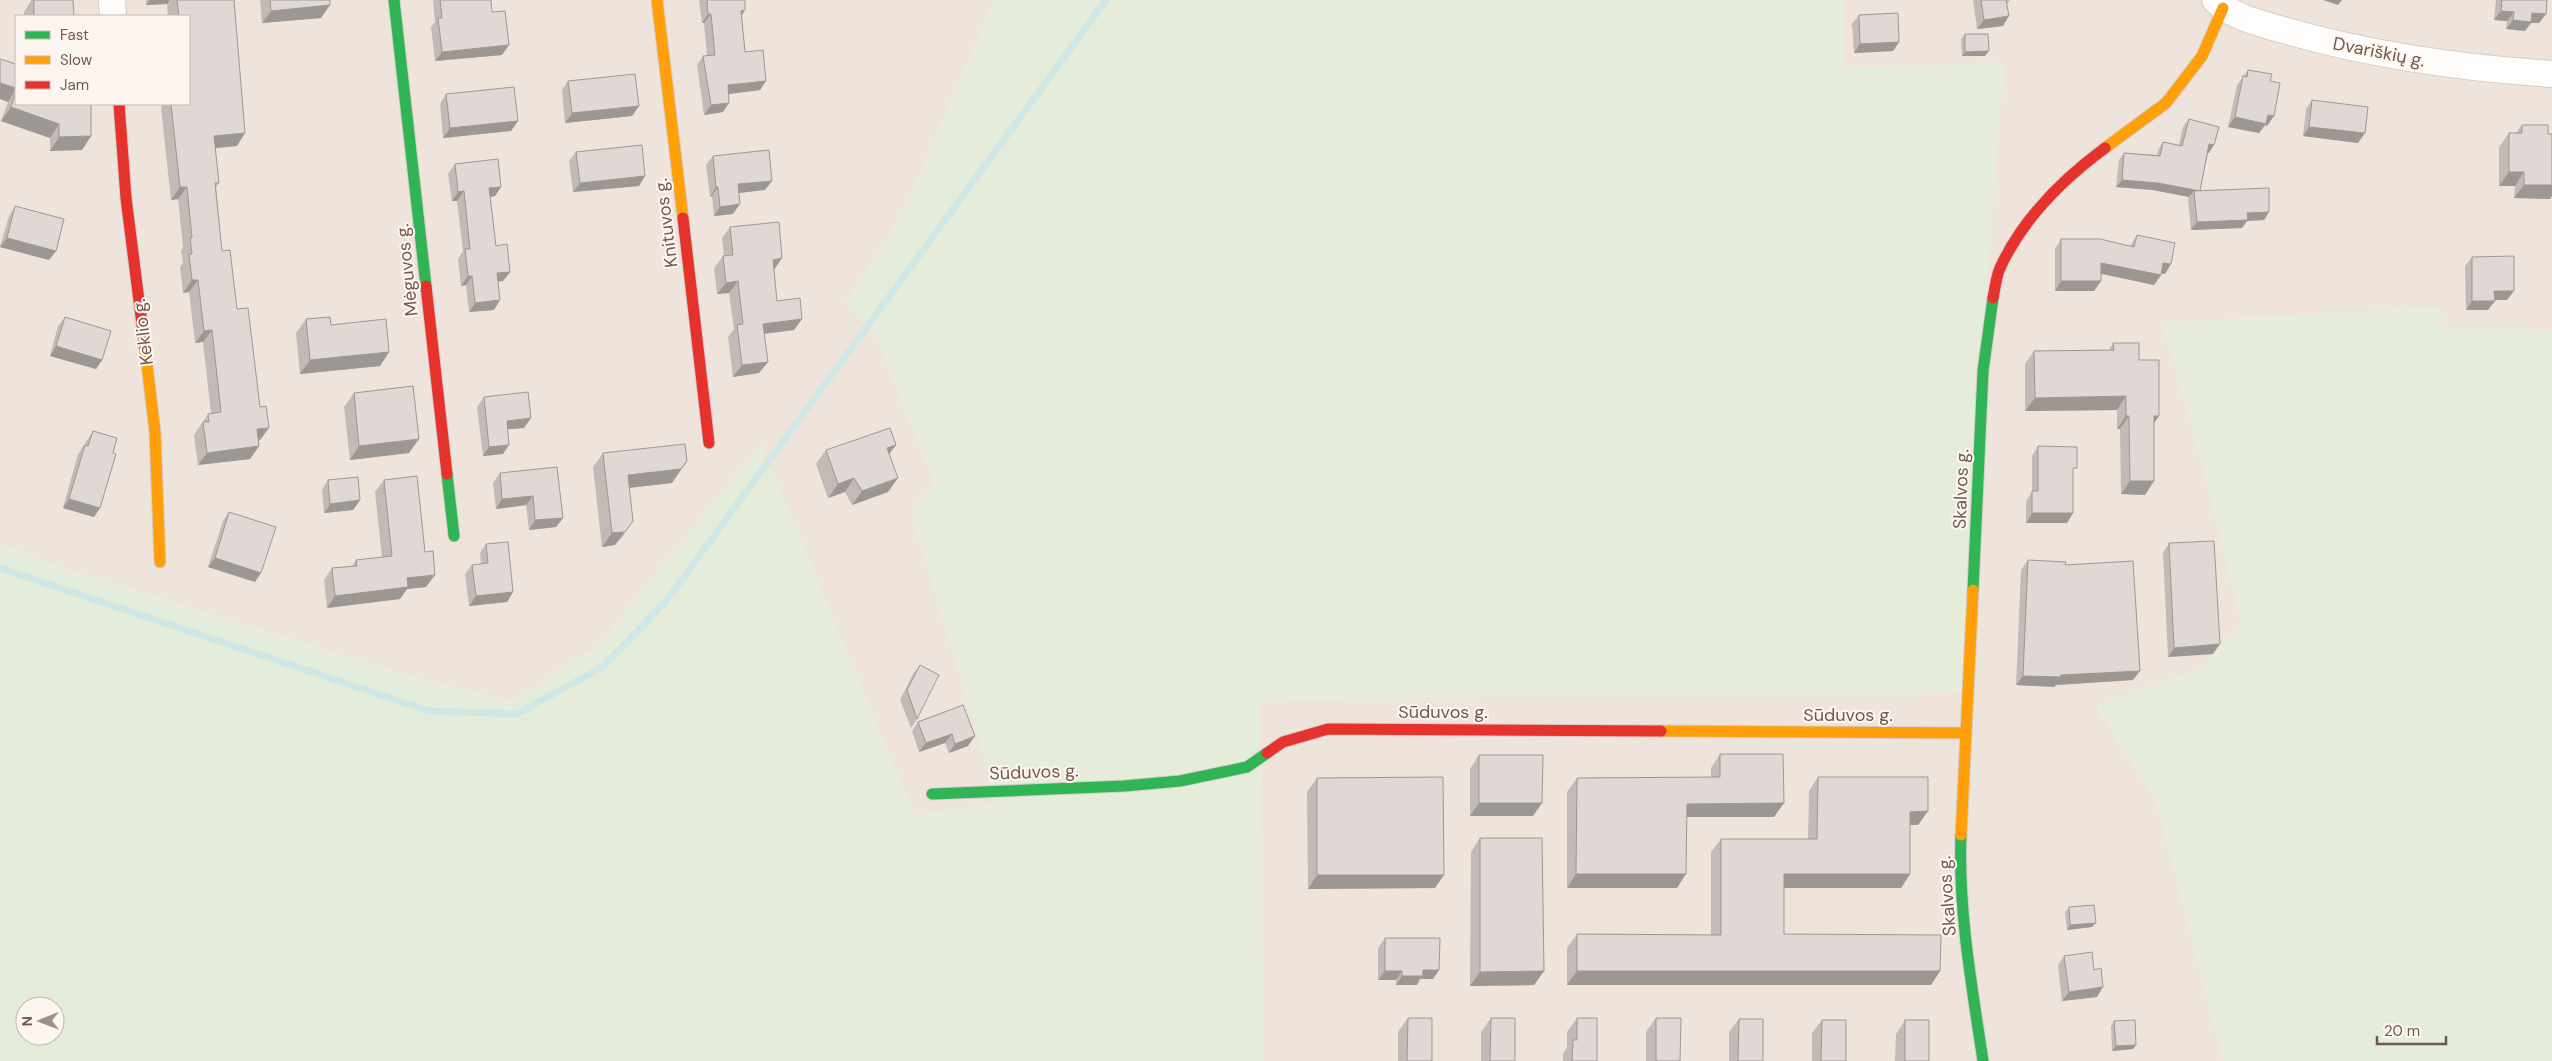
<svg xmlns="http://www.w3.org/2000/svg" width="2552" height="1061" viewBox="0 0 2552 1061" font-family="'DM Sans',sans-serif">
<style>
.residential{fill:#eee4dc;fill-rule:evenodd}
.green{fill:#e6ecda;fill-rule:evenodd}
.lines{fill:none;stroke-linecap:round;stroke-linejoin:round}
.stream{stroke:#d0e7e6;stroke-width:7}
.street-casing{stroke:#d4cec9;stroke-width:28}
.fast-casing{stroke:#d6ceca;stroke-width:13}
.slow-casing{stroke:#d6ceca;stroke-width:13}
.jam-casing{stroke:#d6ceca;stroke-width:13}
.street{stroke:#fefdfc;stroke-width:26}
.fast{stroke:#30b455;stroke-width:11}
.slow{stroke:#ff9f0a;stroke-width:11}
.jam{stroke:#e5322d;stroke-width:11}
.wall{fill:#c1bab6}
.shaded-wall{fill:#9d9794}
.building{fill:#e0d8d4;stroke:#9d9794}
.labels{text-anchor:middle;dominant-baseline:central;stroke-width:4;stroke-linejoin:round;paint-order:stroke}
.street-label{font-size:18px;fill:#725850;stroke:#fdf6f0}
</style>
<rect width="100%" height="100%" fill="#f6f2ee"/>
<g class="residential">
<path d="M 0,0 L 995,0 L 902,216 L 846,302 L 880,344 L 936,484 L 911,511 L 999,804 L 914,816 L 761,445 L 596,649 L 563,668 L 513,702 L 402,674 L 40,561 L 0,543 ZM 16,16 L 189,16 L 189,104 L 16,104 Z"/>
<polygon points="1843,0 2552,0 2552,331 2440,329 2441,308 2163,323 2199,450 2243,625 2201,669 2097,706 2157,802 2224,1061 1263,1061 1260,698 1965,692 1973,450 2003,63 1844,68"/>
</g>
<g class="green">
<path d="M 995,0 L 1843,0 L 1844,68 L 2003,63 L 1987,279 L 1965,692 L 1260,698 L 1263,1061 L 0,1061 L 0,543 L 40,561 L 402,674 L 513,702 L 563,668 L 596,649 L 761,444 L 914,816 L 999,804 L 911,511 L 936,484 L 880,344 L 846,302 L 902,216 ZM 25,1006 L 55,1006 L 55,1036 L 25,1036 Z"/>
<polygon points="2441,308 2441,329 2552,331 2552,1061 2224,1061 2157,803 2097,705 2201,669 2243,625 2199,450 2162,323"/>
</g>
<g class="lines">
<polyline class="stream" points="0,568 429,711 517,714 604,666 667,600 1106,0"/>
<g class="street-casing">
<g id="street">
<polyline points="112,0 113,16"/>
<path d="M 2215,0 C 2234,18 2262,24 2287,31 C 2374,56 2462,68 2552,74"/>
</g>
</g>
<g class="fast-casing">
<g id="fast">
<polyline points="394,0 426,286"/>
<polyline points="447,474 454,536"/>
<polyline points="1973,590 1983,371 1993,298"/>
<polyline points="932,794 1124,786 1180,781 1247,767 1267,753"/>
<path d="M 1961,835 C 1958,910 1972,987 1983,1061"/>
</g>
</g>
<g class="slow-casing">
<g id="slow">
<polyline points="657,0 683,218"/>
<polyline points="2105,148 2166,103 2202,56 2223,8"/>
<polyline points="145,348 155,432 160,562"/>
<polyline points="1661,731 1966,733"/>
<polyline points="1961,835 1973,590"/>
</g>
</g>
<g class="jam-casing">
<g id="jam">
<polyline points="119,104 126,198 145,348"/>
<polyline points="683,218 709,443"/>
<polyline points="426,286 447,474"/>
<path d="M 1993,298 C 1995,289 1996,277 2000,268 C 2022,220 2063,179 2105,148"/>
<polyline points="1267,753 1283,742 1328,729 1661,731"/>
</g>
</g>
<use href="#street" class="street"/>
<use href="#fast" class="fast"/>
<use href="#slow" class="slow"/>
<use href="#jam" class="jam"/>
</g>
<g class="wall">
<polygon points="31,0 73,0 74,16 24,16 24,12 31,1"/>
<polygon points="146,0 234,0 237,146 215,148 219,183 216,188 222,251 237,309 260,440 259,441 259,446 250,459 198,465 194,435 208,414 211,413 203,342 195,343 189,292 183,293 180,267 183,263 181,251 183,247 178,199 171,200 161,107 163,104 189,104 189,16 168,16 167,4 146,5"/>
<polygon points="260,0 330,0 321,18 262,23"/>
<polygon points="433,0 491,0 492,12 502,55 435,61 431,27 435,22"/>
<polygon points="699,0 745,0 741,16 745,52 766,81 760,90 728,94 723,112 704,115 697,65 703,56 707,56 704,23 702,23"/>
<polygon points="1973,0 2010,0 2007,4 2003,26 1977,29"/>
<polygon points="2496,0 2547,0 2546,14 2539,23 2531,23 2525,31 2506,29 2507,21 2494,20"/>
<polygon points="1859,15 1899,42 1893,51 1854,53 1852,24"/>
<polygon points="1965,34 1985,56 1962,56 1961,39"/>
<polygon points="16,64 16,104 91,136 82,150 50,151 50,138 1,121 8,102"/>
<polygon points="2248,70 2270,81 2267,126 2265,125 2259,133 2228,127 2237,85"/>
<polygon points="568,81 639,106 632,116 565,123 562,90"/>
<polygon points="446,94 518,121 511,131 443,138 440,104"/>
<polygon points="2312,100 2358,143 2303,136 2306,109"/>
<polygon points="2189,119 2209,153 2208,153 2200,191 2269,212 2264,220 2247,221 2242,228 2191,230 2188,199 2189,197 2153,190 2116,187 2119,160 2124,153 2157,155 2158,150 2163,142 2179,145 2183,127"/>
<polygon points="2522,125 2548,134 2550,199 2514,198 2515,186 2499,186 2499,147 2509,133 2516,133"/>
<polygon points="576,152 645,176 639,186 573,192 569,161"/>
<polygon points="713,156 765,190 739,193 733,214 714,216 712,196 710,197 706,165"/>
<polygon points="455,164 501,187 495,196 490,197 496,246 510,272 503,281 498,282 494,310 469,312 466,285 461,286 458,259 463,251 457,201 452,201 448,174"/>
<polygon points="15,206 56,251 49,260 0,247 9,216"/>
<polygon points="730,227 774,270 777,301 802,319 794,330 764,334 768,362 759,373 733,377 728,337 734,329 729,293 717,294 714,268 723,256 724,256 722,238"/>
<polygon points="2137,235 2165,274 2161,273 2161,275 2154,285 2101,274 2101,281 2094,291 2055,291 2055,249 2061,239 2130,246"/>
<polygon points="2472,257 2507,300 2495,300 2488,310 2466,310 2465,266"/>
<polygon points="65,317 102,360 96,369 50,356 58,326"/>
<polygon points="306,319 331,325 389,352 380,366 300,374 296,333"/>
<polygon points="2113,343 2139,360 2159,416 2154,423 2154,481 2145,495 2121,494 2120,429 2117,429 2117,410 2025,411 2025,364 2034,351 2109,350"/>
<polygon points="354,393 409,453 350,460 344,407"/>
<polygon points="484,397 524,428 508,429 503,454 483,456 477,407"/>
<polygon points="93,431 113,453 94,517 63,508 78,454"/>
<polygon points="896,445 889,454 888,492 852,505 845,492 828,498 816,464 826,450"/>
<polygon points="2038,446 2073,513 2067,523 2026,523 2026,501 2032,492 2032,456"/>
<polygon points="603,453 672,483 629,488 624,535 615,545 602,547 593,467"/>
<polygon points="500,473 563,518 556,527 529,530 526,505 496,509 493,483"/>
<polygon points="328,480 360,500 353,510 324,513 322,490"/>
<polygon points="384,480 426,587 407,589 400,599 327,608 324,580 332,568 352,566 356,560 382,557 375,492"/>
<polygon points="229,512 255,582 208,567 223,521"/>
<polygon points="2169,543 2213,654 2168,657 2163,553"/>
<polygon points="486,544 513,592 507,602 469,606 465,574 472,565 481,564 480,553"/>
<polygon points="2028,560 2065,565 2133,680 2056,685 2054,687 2016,685 2021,570"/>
<polygon points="920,665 917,719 911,728 900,700 913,674"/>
<polygon points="963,705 968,746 949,753 945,743 919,752 912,731 918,722"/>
<polygon points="1720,754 1774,817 1687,817 1677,888 1567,888 1567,792 1577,778 1711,777 1711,768"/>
<polygon points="1479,755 1533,816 1470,816 1470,769"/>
<polygon points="1818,777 1928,811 1918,825 1910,825 1910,874 1901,888 1784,888 1784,934 1940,971 1931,985 1567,985 1567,948 1577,934 1711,935 1711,852 1721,839 1808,839 1809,791"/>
<polygon points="1317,778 1435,888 1308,889 1307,792"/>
<polygon points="1480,838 1544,971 1534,985 1470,986 1471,852"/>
<polygon points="2069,907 2096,923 2092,927 2067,930 2065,912"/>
<polygon points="1385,938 1439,970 1433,979 1420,979 1417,985 1396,985 1396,980 1378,980 1378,948"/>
<polygon points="2064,956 2094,970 2097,997 2062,1001 2058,965"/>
<polygon points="1408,1018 1432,1061 1398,1061 1398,1032"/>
<polygon points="1491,1018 1515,1061 1481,1061 1481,1032"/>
<polygon points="1577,1018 1597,1061 1563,1061 1563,1054 1567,1048 1567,1032"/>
<polygon points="1656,1018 1680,1061 1646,1061 1646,1032"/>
<polygon points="1739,1019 1763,1061 1729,1061 1729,1032"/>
<polygon points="1822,1020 1846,1061 1812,1061 1812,1033"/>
<polygon points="1905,1020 1929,1061 1895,1061 1896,1034"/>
<polygon points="2114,1021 2136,1045 2133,1049 2112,1051 2111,1026"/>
</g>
<g class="shaded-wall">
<polygon points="150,0 170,0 167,4 146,5"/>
<polygon points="2323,0 2342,0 2338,5"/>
<polygon points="330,5 321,18 262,23 271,11"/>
<polygon points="745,10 739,20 741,11"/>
<polygon points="2501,11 2514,12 2507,21 2494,20"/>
<polygon points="2532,13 2546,14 2539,23 2531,23 2525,31 2506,29 2513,20"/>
<polygon points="708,14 711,14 704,23 702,23"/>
<polygon points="2009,16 2003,26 1977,29 1984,20"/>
<polygon points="1899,42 1893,51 1854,53 1860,44"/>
<polygon points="509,45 502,55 435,61 442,52"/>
<polygon points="1989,51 1985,56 1962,56 1965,52"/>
<polygon points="766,81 760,90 721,95 728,85"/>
<polygon points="0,83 16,88 16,89 8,102 0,99"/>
<polygon points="729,103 723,112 704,115 711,105"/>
<polygon points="639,106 632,116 565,123 572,113"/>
<polygon points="11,107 59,124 50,138 1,121"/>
<polygon points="2268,115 2274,116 2267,126 2265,125 2259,133 2228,127 2235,117"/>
<polygon points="518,121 511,131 443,138 450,128"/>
<polygon points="2309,127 2365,133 2358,143 2303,136"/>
<polygon points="245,133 237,146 205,149 214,136"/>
<polygon points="91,136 82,150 50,151 59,137"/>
<polygon points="2209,144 2214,145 2209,153 2204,152"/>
<polygon points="2509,172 2524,172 2515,186 2499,186"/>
<polygon points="645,176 639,186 573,192 580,183"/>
<polygon points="2122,180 2158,183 2200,191 2194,191 2189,197 2153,190 2116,187"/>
<polygon points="772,181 765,190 731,194 738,184"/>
<polygon points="2524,185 2552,185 2552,196 2550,199 2514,198"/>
<polygon points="180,187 187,187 178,199 171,200"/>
<polygon points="501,187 495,196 482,198 489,188"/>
<polygon points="716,187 718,187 712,196 710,197"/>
<polygon points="464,191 457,201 452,201 458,192"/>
<polygon points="740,204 733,214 714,216 720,207"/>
<polygon points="2269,212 2264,220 2247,221 2242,228 2191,230 2197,222 2247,213"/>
<polygon points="7,238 56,251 49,260 0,247"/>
<polygon points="782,258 774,270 773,260"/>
<polygon points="2101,263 2161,275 2154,285 2094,272"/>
<polygon points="2163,263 2171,264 2165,274 2157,272"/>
<polygon points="510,272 503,281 491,282 497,273"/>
<polygon points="468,276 472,276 466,285 461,286"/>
<polygon points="192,280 198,280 189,292 183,293"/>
<polygon points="738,281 729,293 717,294 726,283"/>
<polygon points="2061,281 2101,281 2094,291 2055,291"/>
<polygon points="2494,291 2514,291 2507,300 2488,300"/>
<polygon points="500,300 494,310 469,312 475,303"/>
<polygon points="2472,301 2495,301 2488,310 2466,310"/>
<polygon points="802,319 794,330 754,335 763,324"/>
<polygon points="212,330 203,342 195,343 204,331"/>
<polygon points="56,346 102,360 96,369 50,356"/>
<polygon points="389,352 380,366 300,374 310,360"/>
<polygon points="768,362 759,373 733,377 742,365"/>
<polygon points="2126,396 2117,410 2025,411 2035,398"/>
<polygon points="2126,416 2129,416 2120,429 2117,429"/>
<polygon points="2154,416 2159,416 2150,429"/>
<polygon points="531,418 524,428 500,430 507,421"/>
<polygon points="269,428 260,440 248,442 257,429"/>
<polygon points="419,439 409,453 350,460 359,446"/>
<polygon points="509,445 503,454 483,456 489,447"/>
<polygon points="896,445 886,458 887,448"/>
<polygon points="259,446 250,459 198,465 207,453"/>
<polygon points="687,461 672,483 618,489 628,475"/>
<polygon points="854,478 845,492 828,498 838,484"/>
<polygon points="898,478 888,492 852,505 862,491"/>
<polygon points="2130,481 2154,481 2145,495 2121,494"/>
<polygon points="533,496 526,505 496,509 502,499"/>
<polygon points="69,499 100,508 94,517 63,508"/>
<polygon points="360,500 353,510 324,513 330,504"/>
<polygon points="2032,513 2073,513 2067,523 2026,523"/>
<polygon points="563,518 556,527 529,530 535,520"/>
<polygon points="633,521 615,545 602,547 612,533"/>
<polygon points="215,558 261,573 255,582 208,567"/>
<polygon points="435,575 426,587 407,589 400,599 327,608 335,596 407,578"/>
<polygon points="513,592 507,602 469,606 476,596"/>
<polygon points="2220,644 2213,654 2168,657 2174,648"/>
<polygon points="2140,671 2133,680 2056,685 2054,687 2016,685 2023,676 2061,675"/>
<polygon points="952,734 945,743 919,752 926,743"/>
<polygon points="975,736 968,746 949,753 955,744"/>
<polygon points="1479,803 1542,803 1533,816 1470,816"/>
<polygon points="1784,803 1774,817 1677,817 1687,804"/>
<polygon points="1928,811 1918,825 1901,825 1910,812"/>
<polygon points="1576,874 1686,874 1677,888 1567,888"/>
<polygon points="1784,874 1910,874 1901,888 1774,888"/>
<polygon points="1317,875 1444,875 1435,888 1308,889"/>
<polygon points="2096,923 2092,927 2067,930 2070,925"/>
<polygon points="1423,970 1439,970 1433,979 1420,979 1417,985 1396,985 1402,976"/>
<polygon points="1385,971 1402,971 1396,980 1378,980"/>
<polygon points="1544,971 1534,985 1470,986 1480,972"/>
<polygon points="1577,971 1940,971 1931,985 1567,985"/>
<polygon points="2103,987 2097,997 2062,1001 2069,992"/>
<polygon points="2136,1045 2133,1049 2112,1051 2116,1046"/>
</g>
<g class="building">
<polygon points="34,0 73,0 74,16 34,16"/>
<polygon points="177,0 234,0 245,133 214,136 219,183 215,183 222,251 230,250 237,309 248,308 260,407 266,406 269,428 257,429 259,446 207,453 203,422 209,422 208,414 221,412 212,330 204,331 198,280 192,280 189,254 192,254 190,238 192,238 187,187 180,187 171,104 189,104 189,16 179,16"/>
<polygon points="270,0 330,0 330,5 271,11"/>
<polygon points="440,0 491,0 492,12 505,11 509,45 442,52 438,18 442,18"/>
<polygon points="707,0 745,0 745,10 741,11 745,52 763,50 766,81 728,85 729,103 711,105 703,56 715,55 711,14 708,14"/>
<polygon points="1981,0 2006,0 2009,16 1984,20"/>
<polygon points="2502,0 2547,0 2546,14 2532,13 2531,22 2513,20 2514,12 2501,11"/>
<polygon points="1898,13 1899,42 1860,44 1859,15"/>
<polygon points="1965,34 1988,34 1989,51 1965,52"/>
<polygon points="0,59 16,64 16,88 0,83"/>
<polygon points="2248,70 2272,74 2270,81 2280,83 2274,116 2268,115 2266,124 2235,117 2243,76 2247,77"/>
<polygon points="635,74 639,106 572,113 568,81"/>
<polygon points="514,87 518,121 450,128 446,94"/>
<polygon points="16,91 16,104 91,104 91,136 59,137 59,124 11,107"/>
<polygon points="2312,100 2368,107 2365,133 2309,127"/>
<polygon points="2189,119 2219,127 2214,145 2209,144 2200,191 2158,183 2122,180 2124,153 2160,156 2163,142 2182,146"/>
<polygon points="2522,125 2548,125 2548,134 2552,134 2552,185 2524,185 2524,172 2509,172 2509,133 2522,133"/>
<polygon points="642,145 645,176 580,183 576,152"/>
<polygon points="769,150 772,181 738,184 740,204 720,207 718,187 716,187 713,156"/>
<polygon points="498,159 501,187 489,188 496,246 507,244 510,272 497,273 500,300 475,303 472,276 468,276 465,249 470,249 464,191 458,192 455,164"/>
<polygon points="2269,188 2269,212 2247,213 2248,220 2197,222 2194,191"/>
<polygon points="15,206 64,219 56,251 7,238"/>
<polygon points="779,222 782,258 773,260 777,301 800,298 802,319 763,324 768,362 742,365 737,325 743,324 738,281 726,283 723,256 733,255 730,227"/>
<polygon points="2137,235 2175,243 2171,264 2163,263 2161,275 2101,263 2101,281 2061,281 2061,239 2100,239 2134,247"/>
<polygon points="2514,256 2514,291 2494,291 2495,301 2472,301 2472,257"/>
<polygon points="65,317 111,331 102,360 56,346"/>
<polygon points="330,317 331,325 386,319 389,352 310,360 306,319"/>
<polygon points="2113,343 2139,343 2139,360 2159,360 2159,416 2154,416 2154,481 2130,481 2129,416 2126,416 2126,396 2035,398 2034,351 2114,350"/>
<polygon points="413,386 419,439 359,446 354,393"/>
<polygon points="528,392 531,418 507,421 509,445 489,447 484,397"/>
<polygon points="890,428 896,445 887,448 898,478 862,491 854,478 838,484 826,450"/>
<polygon points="93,431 117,438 113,453 116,454 100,508 69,499 85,445 88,446"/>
<polygon points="685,444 687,461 681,469 628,475 633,521 625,532 612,533 603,453"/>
<polygon points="2038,446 2077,447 2077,468 2073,468 2073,513 2032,513 2032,491 2038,491"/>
<polygon points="557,467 563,518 535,520 533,496 502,499 500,473"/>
<polygon points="417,476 425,552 433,551 435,575 407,578 408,587 335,596 332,568 357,566 356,560 392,556 384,480"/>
<polygon points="358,477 360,500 330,504 328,480"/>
<polygon points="229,512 276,527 261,573 215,558"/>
<polygon points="2214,541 2220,644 2174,648 2169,543"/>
<polygon points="508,542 513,592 476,596 472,565 488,563 486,544"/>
<polygon points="2028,560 2066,562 2065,565 2133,561 2140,671 2061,675 2061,677 2023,676"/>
<polygon points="920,665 939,675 917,719 907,690"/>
<polygon points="963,705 975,736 955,744 952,734 926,743 918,722"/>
<polygon points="1720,754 1783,754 1784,803 1687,804 1686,874 1576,874 1577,778 1720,777"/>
<polygon points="1479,755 1543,755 1542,803 1479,803"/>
<polygon points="1443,777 1444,875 1317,875 1317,778"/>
<polygon points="1818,777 1928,777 1928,811 1910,812 1910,874 1784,874 1784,934 1941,935 1940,971 1577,971 1577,934 1721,935 1721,839 1817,839"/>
<polygon points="1480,838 1542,838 1544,971 1480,972"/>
<polygon points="2094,905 2096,923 2070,925 2069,907"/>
<polygon points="1385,938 1440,938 1439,970 1423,970 1423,976 1402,976 1402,971 1385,971"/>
<polygon points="2092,952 2094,970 2101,968 2103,987 2069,992 2064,956"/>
<polygon points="1408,1018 1432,1018 1432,1061 1407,1061"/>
<polygon points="1491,1018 1515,1018 1515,1061 1490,1061"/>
<polygon points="1577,1018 1597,1018 1597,1061 1572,1061 1573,1040 1577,1040"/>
<polygon points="1656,1018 1681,1018 1680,1061 1656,1061"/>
<polygon points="1739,1019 1763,1019 1763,1061 1738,1061"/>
<polygon points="1822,1020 1846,1020 1846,1061 1821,1061"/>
<rect x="1905" y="1020" width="24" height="41"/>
<polygon points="2135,1020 2136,1045 2116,1046 2114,1021"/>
</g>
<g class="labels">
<g class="street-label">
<text transform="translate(2379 52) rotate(11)">Dvariškių g.</text>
<text transform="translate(666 223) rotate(-97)">Knituvos g.</text>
<text transform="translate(407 270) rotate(-96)">Mėguvos g.</text>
<text transform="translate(143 332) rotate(-97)">Keklio g.</text>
<text transform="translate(1961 489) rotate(-88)">Skalvos g.</text>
<text x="1443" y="712">Sūduvos g.</text>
<text x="1848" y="715">Sūduvos g.</text>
<text transform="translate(1034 772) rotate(-2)">Sūduvos g.</text>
<text transform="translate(1947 896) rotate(-94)">Skalvos g.</text>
</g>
</g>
<rect x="15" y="15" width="175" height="90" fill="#fdf6f0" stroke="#c5b7b0"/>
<rect x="25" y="31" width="25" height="8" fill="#30b455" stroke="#c5b7b0"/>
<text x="60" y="40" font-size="15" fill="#725850">Fast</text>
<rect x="25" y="56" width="25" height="8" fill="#ff9f0a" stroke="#c5b7b0"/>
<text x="60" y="65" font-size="15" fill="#725850">Slow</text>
<rect x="25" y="81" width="25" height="8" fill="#e5322d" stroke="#c5b7b0"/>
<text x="60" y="90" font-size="15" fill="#725850">Jam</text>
<g transform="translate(40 1021) rotate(269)"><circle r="24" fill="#fdf6f0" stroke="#c5b7b0"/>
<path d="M0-4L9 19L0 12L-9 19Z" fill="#a08e87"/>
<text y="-8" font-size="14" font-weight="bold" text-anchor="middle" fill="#725850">N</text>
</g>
<path d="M2377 1036v8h69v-8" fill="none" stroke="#725850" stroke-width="2.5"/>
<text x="2384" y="1036" font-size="15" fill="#725850" stroke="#fdf6f0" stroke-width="4" paint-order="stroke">20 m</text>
</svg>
